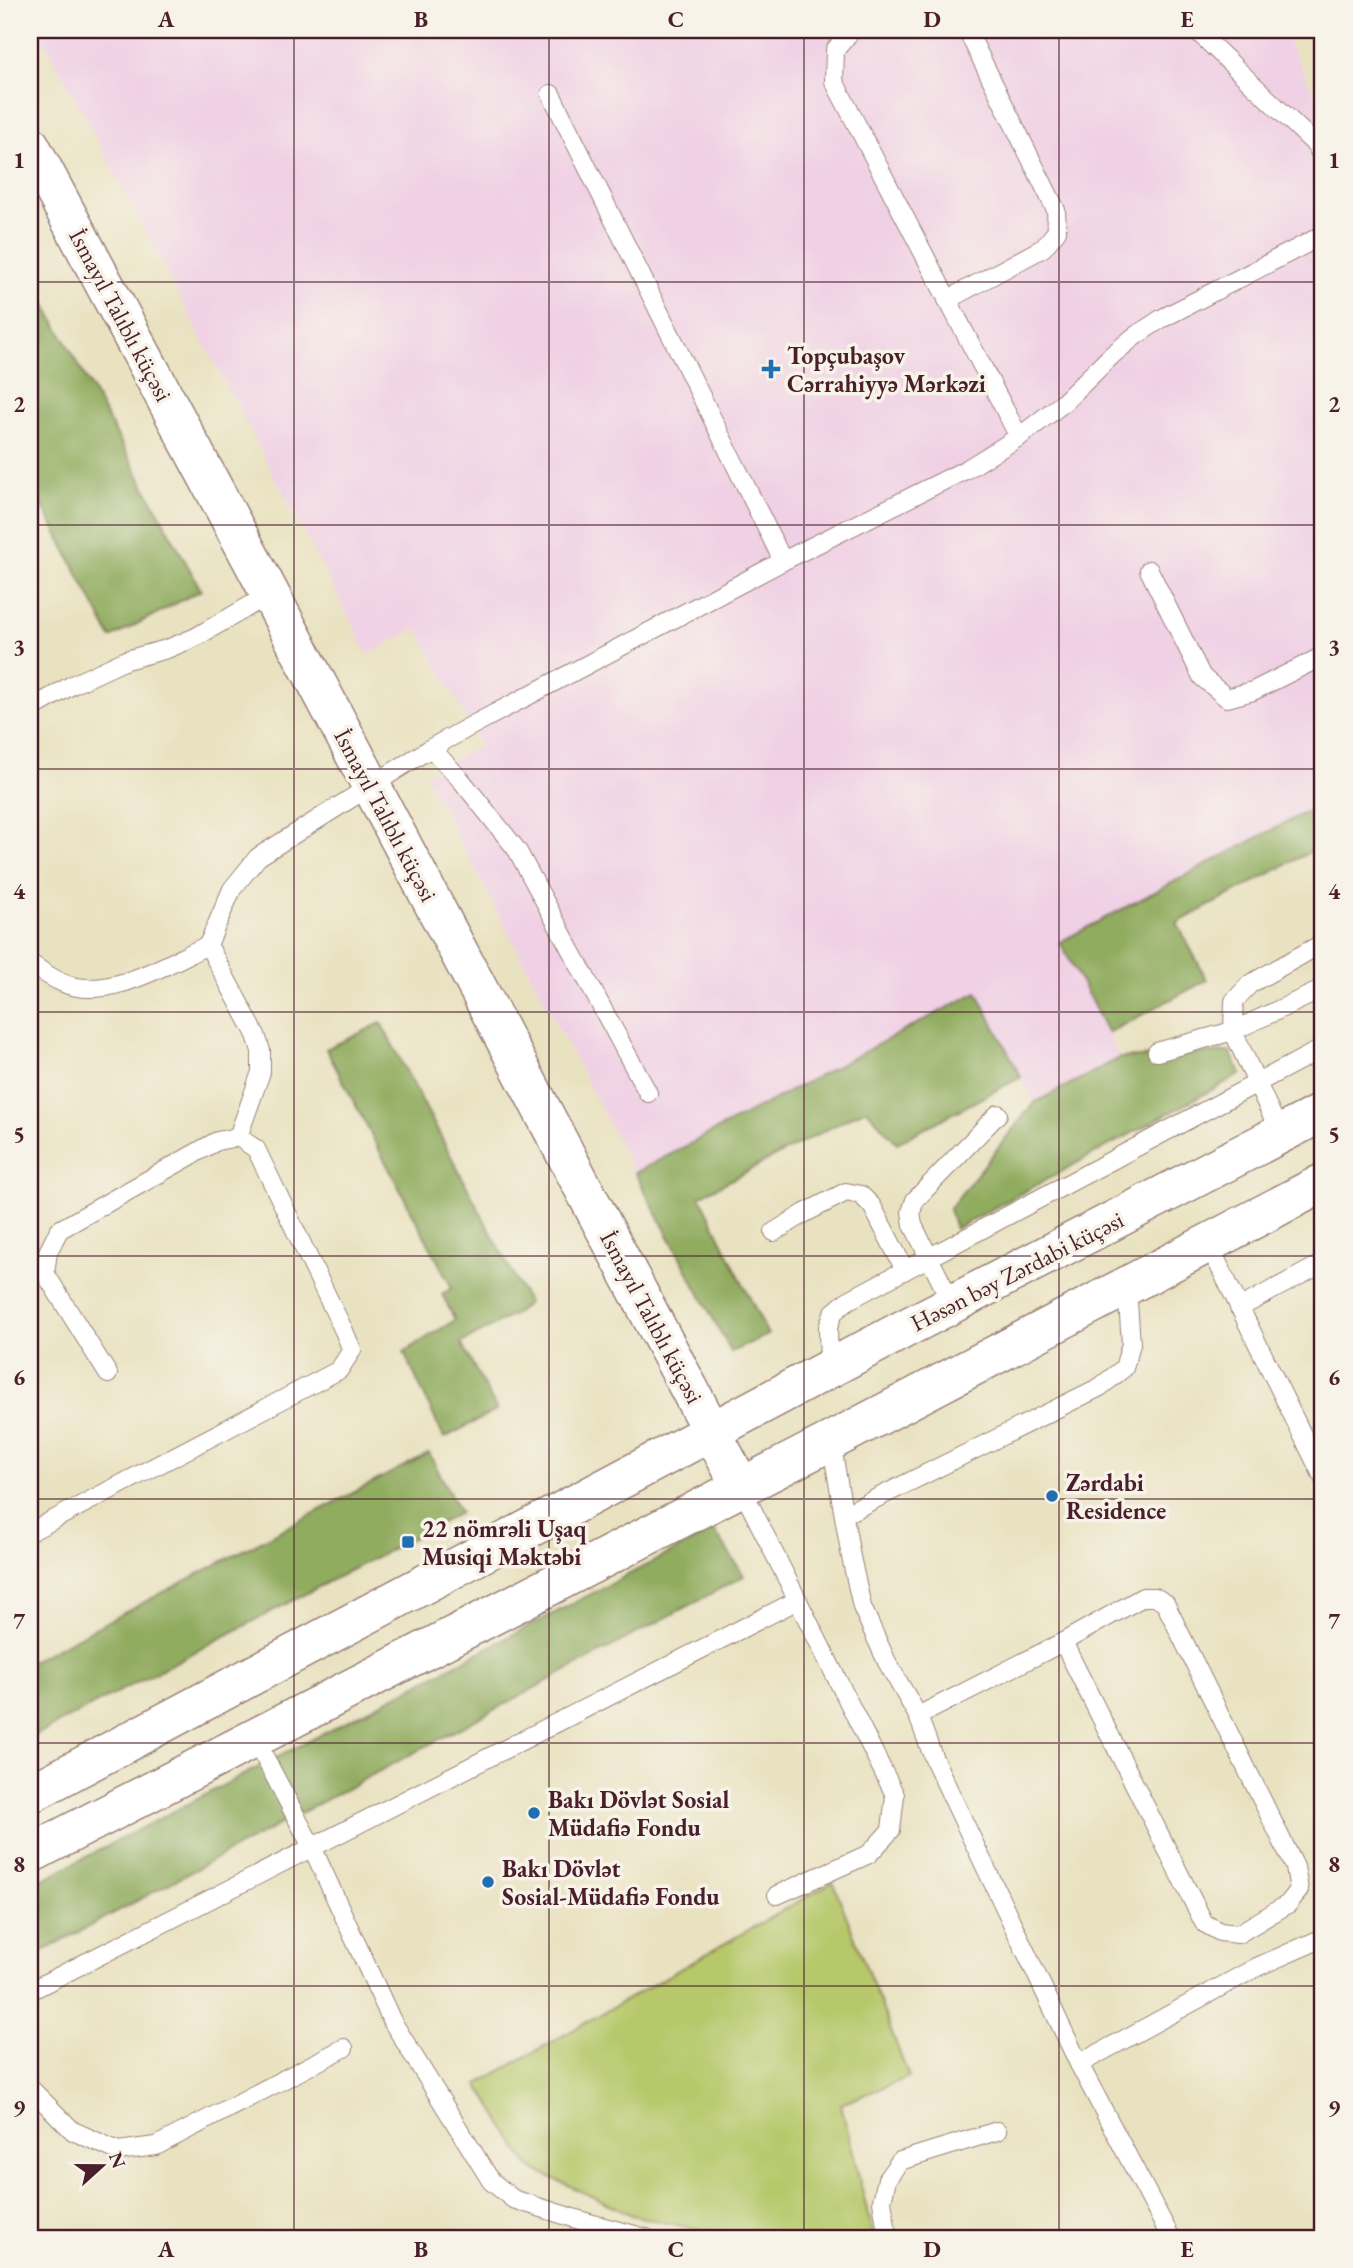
<svg xmlns="http://www.w3.org/2000/svg" width="1353" height="2268" viewBox="0 0 1353 2268" font-family="'EB Garamond',serif">
<style>
.built{fill:#f0d0e5}
.green{fill:#b6c86b;stroke:#80744b;stroke-width:2}
.forest{fill:#90ac5f;stroke:#6d6645;stroke-width:2}
.lines{fill:none;stroke-linecap:round;stroke-linejoin:round}
.lane-casing{stroke:#9a8076;stroke-width:20}
.secondary-casing{stroke:#9a8076;stroke-width:41}
.primary-casing{stroke:#9a8076;stroke-width:41}
.lane{stroke:#fff;stroke-width:18}
.secondary{stroke:#fff;stroke-width:38}
.primary{stroke:#fff;stroke-width:38}
.grid{fill:none;stroke:#4a1f2b;stroke-width:2;stroke-opacity:0.55}
.poi-dot{fill:#1f6fb2;stroke:#f7f3e8;stroke-width:2.5}
.labels{text-anchor:middle;dominant-baseline:central;stroke-width:7;stroke-linejoin:round;paint-order:stroke}
.street-label{font-size:24px;fill:#4a1f2b;stroke:#f7f3e8}
.poi-label{font-size:24px;font-weight:bold;fill:#4a1f2b;stroke:#f7f3e8;text-anchor:start}
.neatline{fill:none;stroke:#4a1f2b;stroke-width:2.5}
.grid-label{font-size:23px;text-anchor:middle;font-weight:bold;fill:#4a1f2b}
</style>
<rect width="100%" height="100%" fill="#f7f3e8"/>
<filter id="ink" filterUnits="userSpaceOnUse"><feTurbulence type="fractalNoise" baseFrequency=".0143" numOctaves="2"/><feDisplacementMap in="SourceGraphic" scale="14" xChannelSelector="R" yChannelSelector="G"/><feConvolveMatrix kernelMatrix="1 2 1 2 8 2 1 2 1" color-interpolation-filters="sRGB"/></filter>
<filter id="wash" filterUnits="userSpaceOnUse"><feTurbulence type="fractalNoise" baseFrequency=".00686" numOctaves="4" result="noise"/><feDisplacementMap in="SourceGraphic" scale="28" xChannelSelector="R" yChannelSelector="G"/><feGaussianBlur stdDeviation="1.57" result="paint"/><feColorMatrix in="noise" values="0 0 0 0 0 0 0 0 0 0 0 0 0 0 0 0 0 1.4 0 .05"/><feComposite in="paint" operator="in"/></filter>
<g filter="url(#wash)">
<rect width="100%" height="100%" fill="#e9e2c1"/>
<polygon class="built" points="39,30 1282,30 1323,111 1323,803 1060,942 1120,1058 1034,1103 977,992 635,1173 425,774 480,746 471,726 417,628 368,654"/>
<polygon class="green" points="833,1882 909,2077 841,2104 873,2234 866,2238 736,2238 632,2215 529,2167 478,2084"/>
<g class="forest">
<polygon points="30,276 201,590 111,638 30,481"/>
<polygon points="1323,803 1323,845 1177,923 1207,980 1108,1033 1060,942"/>
<polygon points="977,992 1021,1077 897,1143 866,1109 700,1196 768,1335 731,1352 635,1173"/>
<polygon points="381,1023 528,1303 515,1314 461,1343 497,1410 444,1438 404,1352 455,1320 442,1294 452,1288 326,1049"/>
<polygon points="1230,1052 1241,1074 955,1229 949,1209 1034,1103 1120,1058"/>
<polygon points="429,1453 460,1513 30,1738 30,1662"/>
<polygon points="714,1530 744,1576 30,1958 30,1886"/>
</g>
</g>
<g filter="url(#ink)">
<g class="lines">
<g class="lane-casing">
<g id="lane">
<polyline points="852,30 835,50 834,81 1019,437"/>
<polyline points="1196,30 1316,145 1323,158"/>
<polyline points="551,94 783,561"/>
<polyline points="947,300 1043,248 1057,231 1056,210 967,30"/>
<polyline points="1149,570 1202,677 1227,698 1253,691 1323,656"/>
<polyline points="30,712 36,706 72,685 126,660 167,649 196,637 270,594"/>
<polyline points="431,748 461,780 517,850 648,1093"/>
<polyline points="208,945 256,1035 261,1051 261,1072 238,1137"/>
<path d="M 30,963 C 40,970 51,978 63,983 C 108,1002 168,963 208,945 L 232,889 L 258,857 L 431,748 L 471,726 L 783,561 L 967,469 L 1019,437 L 1062,404 L 1112,355 L 1135,336 L 1161,319 L 1323,235"/>
<polyline points="1157,1052 1233,1031 1323,989"/>
<polyline points="1281,1135 1233,1031 1234,1001 1250,984 1323,943"/>
<polyline points="774,1232 805,1213 846,1192 861,1195 872,1206 905,1270"/>
<polyline points="1209,1245 1323,1477"/>
<polyline points="952,1304 913,1225 911,1212 915,1200 998,1114"/>
<polyline points="1239,1308 1323,1263"/>
<polyline points="829,1370 828,1328 833,1313 847,1301 1323,1048"/>
<polyline points="831,1441 851,1557 862,1607 887,1662 918,1716 934,1759 1079,2064 1171,2238"/>
<polyline points="741,1487 895,1795 891,1830 869,1854 777,1895"/>
<polyline points="845,1514 1100,1387 1124,1368 1131,1344 1127,1288"/>
<polyline points="30,1532 339,1370 352,1350 344,1331 256,1149 238,1137 217,1141 59,1230 48,1252 45,1273 108,1374"/>
<polyline points="918,1716 1063,1642 1143,1597 1155,1597 1165,1603 1295,1867 1299,1890 1288,1904 1238,1934 1220,1932 1204,1923 1063,1642"/>
<polyline points="254,1737 312,1847 392,2021 491,2181 513,2199 589,2223 646,2238"/>
<polyline points="30,1991 798,1600"/>
<polyline points="1079,2064 1257,1967 1323,1938"/>
<polyline points="30,2088 73,2131 118,2151 156,2146 344,2048"/>
<polyline points="888,2238 882,2201 887,2179 900,2161 997,2131"/>
</g>
</g>
<g class="secondary-casing">
<polyline id="secondary" points="30,145 270,594 741,1487"/>
</g>
<g class="primary-casing">
<g id="primary">
<polyline points="30,1794 904,1329 1323,1112"/>
<polyline points="30,1854 831,1441 1323,1183"/>
</g>
</g>
<use href="#lane" class="lane"/>
<use href="#secondary" class="secondary"/>
<use href="#primary" class="primary"/>
</g>
</g>
<path class="grid" d="M 294,30 L 294,2238M 549,30 L 549,2238M 804,30 L 804,2238M 1059,30 L 1059,2238M 30,282 L 1323,282M 30,525 L 1323,525M 30,769 L 1323,769M 30,1012 L 1323,1012M 30,1256 L 1323,1256M 30,1499 L 1323,1499M 30,1743 L 1323,1743M 30,1986 L 1323,1986"/>
<g class="poi-dot">
<path d="M767.5 358.5h7v7h7v7h-7v7h-7v-7h-7v-7h7z"/>
<circle cx="1052" cy="1496" r="7"/>
<rect x="401" y="1535" width="14" height="14" rx="3.5"/>
<circle cx="534" cy="1813" r="7"/>
<circle cx="488" cy="1882" r="7"/>
</g>
<g class="labels">
<g class="street-label">
<text transform="translate(121 315) rotate(62)">İsmayıl Talıblı küçəsi</text>
<text transform="translate(386 815) rotate(62)">İsmayıl Talıblı küçəsi</text>
<text transform="translate(1017 1271) rotate(-27)">Həsən bəy Zərdabi küçəsi</text>
<text transform="translate(652 1317) rotate(62)">İsmayıl Talıblı küçəsi</text>
</g>
<g class="poi-label">
<text x="787" y="355">Topçubaşov<tspan x="787" dy="28">Cərrahiyyə Mərkəzi</tspan></text>
<text x="1066" y="1482">Zərdabi<tspan x="1066" dy="28">Residence</tspan></text>
<text x="422" y="1528">22 nömrəli Uşaq<tspan x="422" dy="28">Musiqi Məktəbi</tspan></text>
<text x="548" y="1799">Bakı Dövlət Sosial<tspan x="548" dy="28">Müdafiə Fondu</tspan></text>
<text x="502" y="1868">Bakı Dövlət<tspan x="502" dy="28">Sosial-Müdafiə Fondu</tspan></text>
</g>
</g>
<rect width="1353" height="2268" fill="none" stroke="#f7f3e8" stroke-width="77"/>
<g transform="translate(102 2166) rotate(69)" stroke="#f7f3e8" stroke-width="5" paint-order="stroke">
<path d="M0-5L12 26L0 18L-12 26Z" fill="#4a1f2b"/>
<text y="-10" font-size="19" font-weight="bold" text-anchor="middle" fill="#4a1f2b">N</text>
</g>
<rect x="38" y="38" width="1276" height="2192" class="neatline"/>
<g class="grid-label">
<text x="166" y="27">A</text>
<text x="421" y="27">B</text>
<text x="676" y="27">C</text>
<text x="932" y="27">D</text>
<text x="1187" y="27">E</text>
<text x="19" y="168">1</text>
<text x="1334" y="168">1</text>
<text x="19" y="412">2</text>
<text x="1334" y="412">2</text>
<text x="19" y="655">3</text>
<text x="1334" y="655">3</text>
<text x="19" y="899">4</text>
<text x="1334" y="899">4</text>
<text x="19" y="1142">5</text>
<text x="1334" y="1142">5</text>
<text x="19" y="1385">6</text>
<text x="1334" y="1385">6</text>
<text x="19" y="1629">7</text>
<text x="1334" y="1629">7</text>
<text x="19" y="1872">8</text>
<text x="1334" y="1872">8</text>
<text x="19" y="2116">9</text>
<text x="1334" y="2116">9</text>
<text x="166" y="2257">A</text>
<text x="421" y="2257">B</text>
<text x="676" y="2257">C</text>
<text x="932" y="2257">D</text>
<text x="1187" y="2257">E</text>
</g>
</svg>
